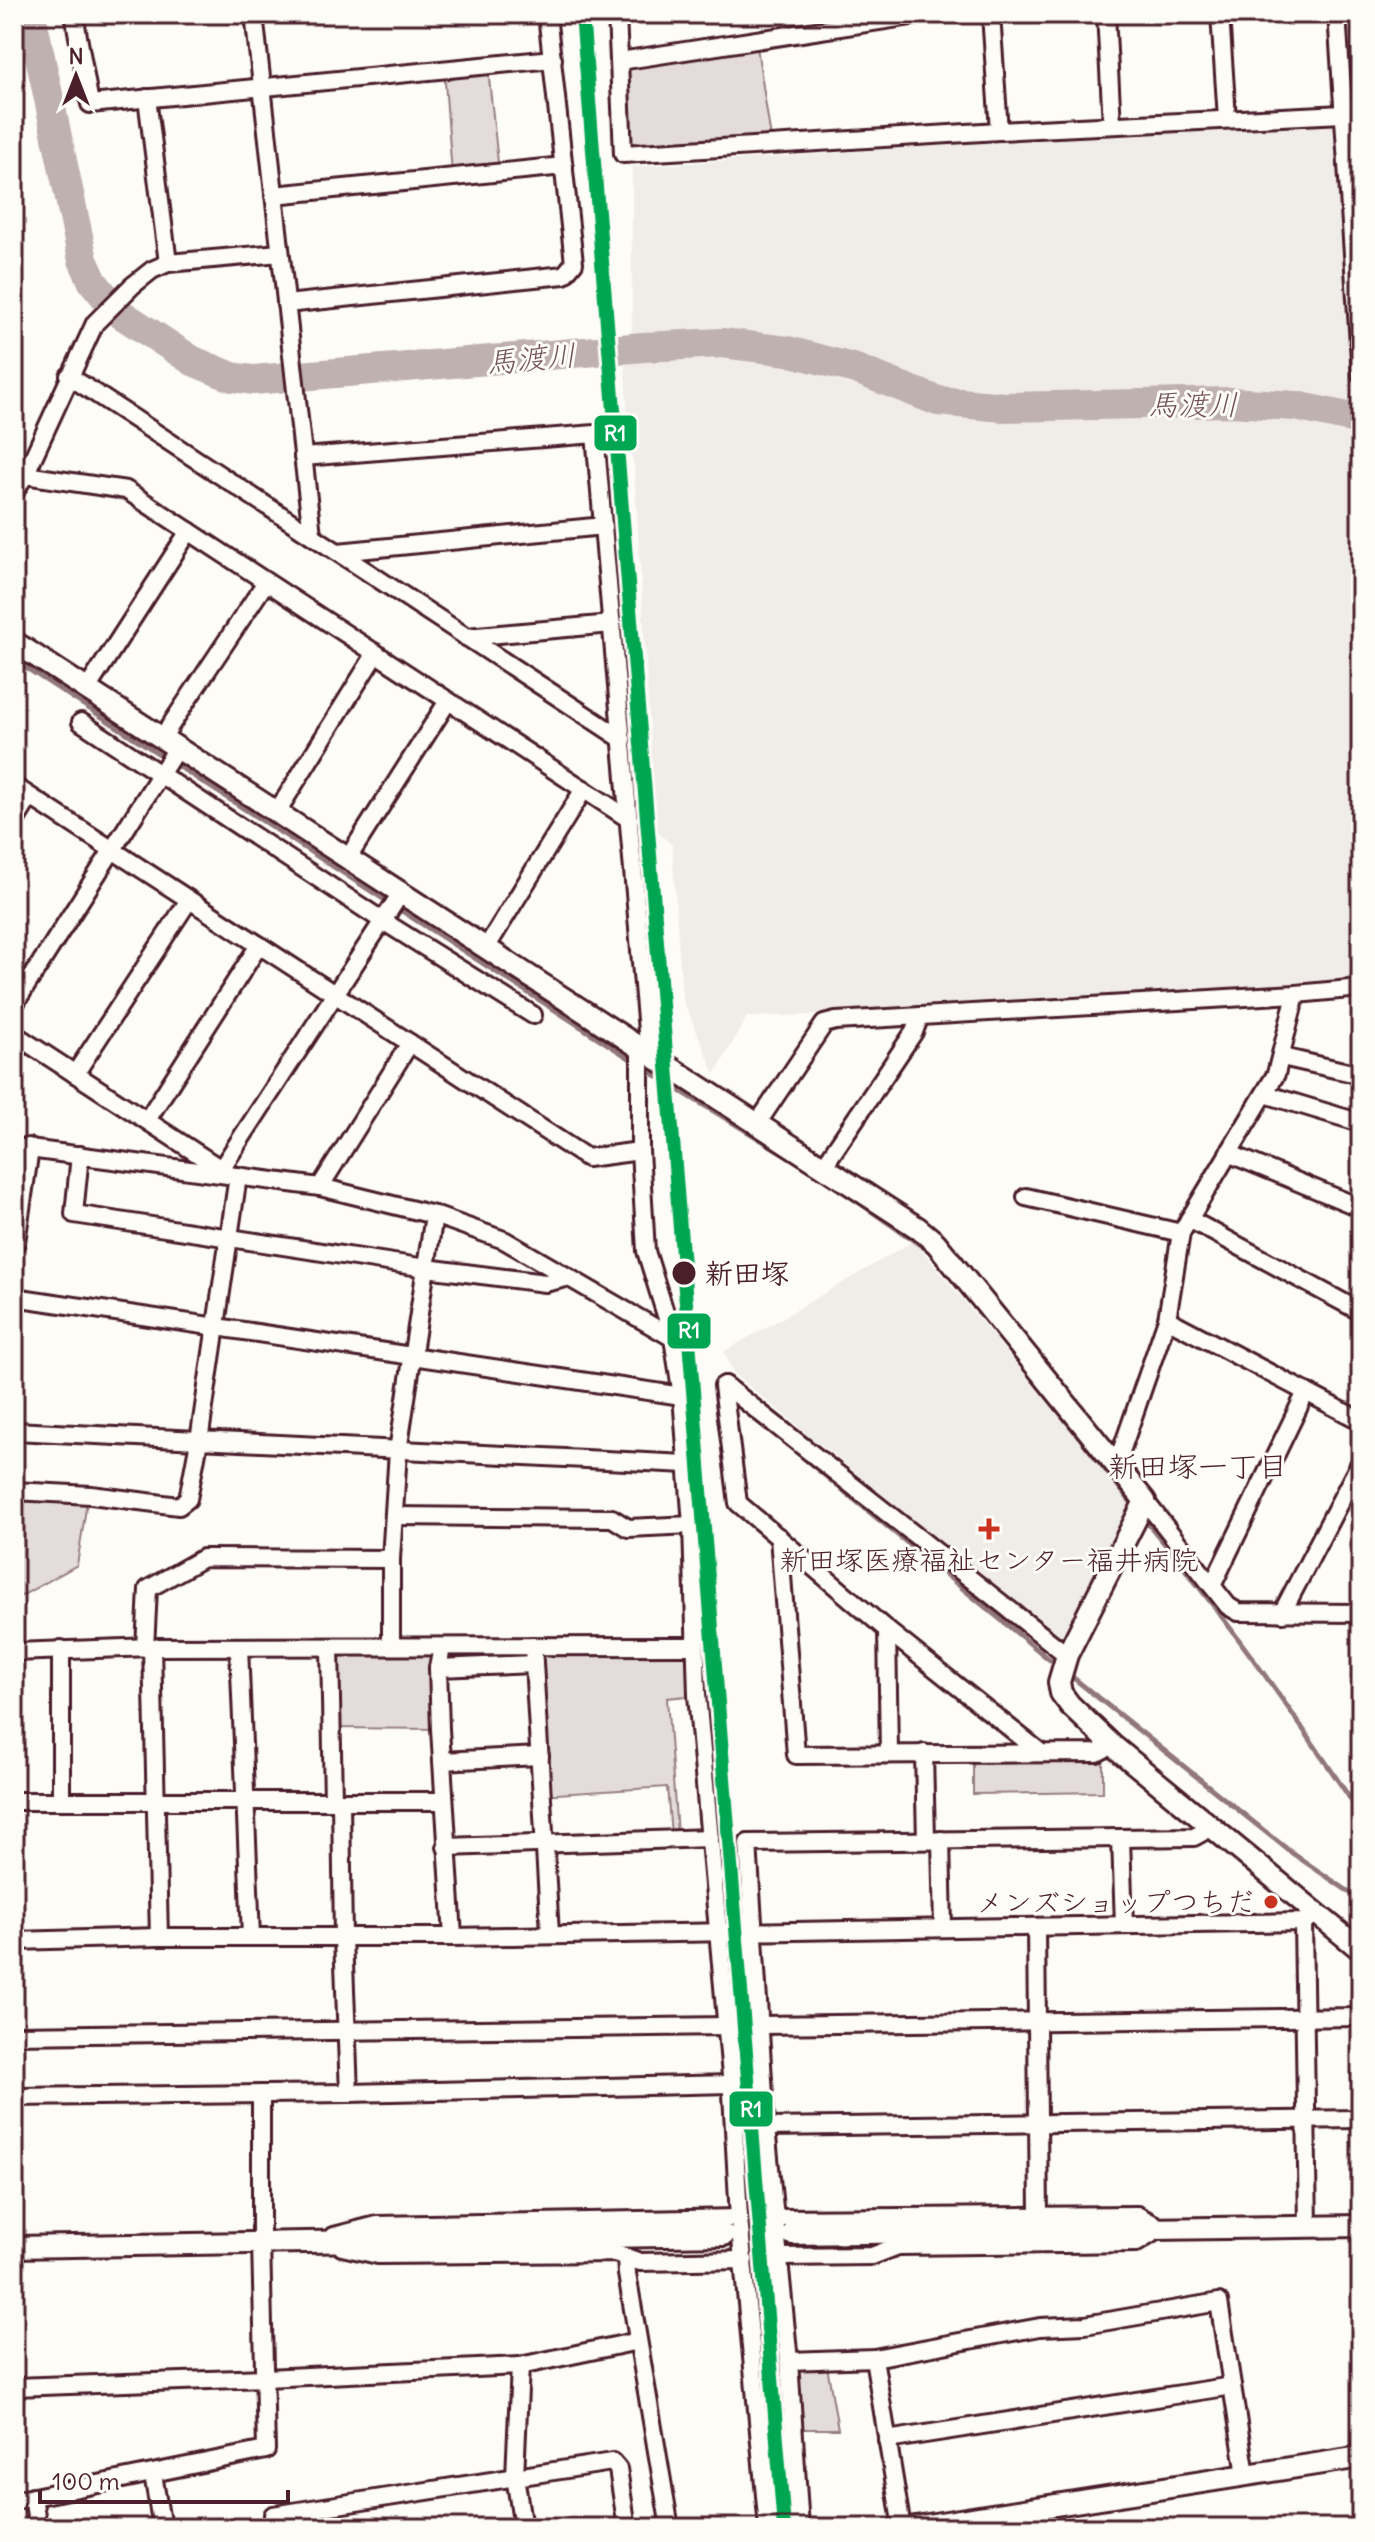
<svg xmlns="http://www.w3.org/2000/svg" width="1375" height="2542" viewBox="0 0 1375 2542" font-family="Delius,'Klee One',sans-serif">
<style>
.built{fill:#f0ece8}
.green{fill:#e3dcda;stroke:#967e82;stroke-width:2}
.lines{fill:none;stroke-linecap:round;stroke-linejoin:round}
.stream{stroke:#91777b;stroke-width:5}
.river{stroke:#c0b1b1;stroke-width:30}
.tertiary-tunnel{stroke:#d9d0ce;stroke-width:20;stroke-dasharray:20 10;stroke-linecap:butt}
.minor-casing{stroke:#4a1f2b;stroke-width:22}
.tertiary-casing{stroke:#4a1f2b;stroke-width:26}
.minor{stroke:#fdfcf7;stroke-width:16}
.tertiary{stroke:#fdfcf7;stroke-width:20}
.rail-1-casing{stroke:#fdfcf7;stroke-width:20}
.rail-1{stroke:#00a651;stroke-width:14}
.stop-dot{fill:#4a1f2b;stroke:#fdfcf7;stroke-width:3}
.poi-dot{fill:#c8321e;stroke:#fdfcf7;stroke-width:3}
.labels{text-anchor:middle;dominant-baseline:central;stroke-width:6;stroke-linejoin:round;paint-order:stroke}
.stop-label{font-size:28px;font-weight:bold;fill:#4a1f2b;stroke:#fdfcf7;text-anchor:start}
.poi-label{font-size:28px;fill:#4a1f2b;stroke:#fdfcf7}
.water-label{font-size:30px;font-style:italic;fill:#73525a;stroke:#fdfcf7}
.neighbourhood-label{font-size:30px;fill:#4a1f2b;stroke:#fdfcf7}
.line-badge{stroke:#fdfcf7;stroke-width:3}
.badge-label{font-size:22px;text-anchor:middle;font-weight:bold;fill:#fff}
</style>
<rect width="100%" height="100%" fill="#fdfcf7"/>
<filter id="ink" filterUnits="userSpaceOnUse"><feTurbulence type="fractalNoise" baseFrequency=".0125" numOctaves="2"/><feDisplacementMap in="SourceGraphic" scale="16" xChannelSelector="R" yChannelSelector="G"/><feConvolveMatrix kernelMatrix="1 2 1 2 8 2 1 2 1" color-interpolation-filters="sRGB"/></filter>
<g filter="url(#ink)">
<g class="built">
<polygon points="1326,119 1335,127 1361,561 1361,979 813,1015 747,1017 715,1074 682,998 672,845 656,831 634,465 629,449 625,366 632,327 632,167"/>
<polygon points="914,1241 1130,1501 1062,1641 817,1441 809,1445 797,1425 734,1374 724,1352"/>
</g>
<g class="green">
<polygon points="757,47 772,145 623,154 620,64"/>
<polygon points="444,69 488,69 499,172 452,174"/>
<polygon points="14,1498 87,1502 77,1565 14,1600"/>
<polygon points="533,1646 695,1646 697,1695 667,1698 677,1834 671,1835 667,1787 541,1795"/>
<polygon points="330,1647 442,1647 440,1729 332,1728"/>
<polygon points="1103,1759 1103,1792 973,1794 973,1760"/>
<polygon points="826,2360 838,2429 793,2429 789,2361"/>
</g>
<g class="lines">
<g class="stream">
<polyline points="14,660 674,1087 814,1172"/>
<polyline points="829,1182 936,1256"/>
<polyline points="1001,1339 1130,1501"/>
<polyline points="778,1437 1050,1660"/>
<path d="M 1149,1525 C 1226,1617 1295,1715 1361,1815"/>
<polyline points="1071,1676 1292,1853 1361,1900"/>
</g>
<polyline class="river" points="31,14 83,260 93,282 118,312 193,361 232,377 253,380 644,347 722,343 788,351 856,369 938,401 1004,407 1230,402 1296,406 1361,420"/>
<polyline class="tertiary-tunnel" points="724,2235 792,2234"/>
<g class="minor-casing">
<g id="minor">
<polyline points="74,14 90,104 553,59"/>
<polyline points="254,14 312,535"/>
<polyline points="617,14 623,154 999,131 1343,114 1361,110"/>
<polyline points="991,14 999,131"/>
<polyline points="1106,14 1112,125"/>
<polyline points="1220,14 1227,119"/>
<polyline points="1337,14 1361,374"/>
<polyline points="620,61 925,14"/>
<polyline points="147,98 168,263"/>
<polyline points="274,195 564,166"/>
<polyline points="286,304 564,275 574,263 547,14"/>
<polyline points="69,376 622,739"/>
<polyline points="303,457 595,434 649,1054"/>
<polyline points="14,464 25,475 126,490 629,819"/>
<polyline points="14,493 25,475 95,323 132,286 152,270 168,263 280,253"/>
<polyline points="338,552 604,526"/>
<polyline points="466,637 612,624"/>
<polyline points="87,689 189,531"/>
<polyline points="81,722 383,921 533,1015"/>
<polyline points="162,738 266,582"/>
<polyline points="14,786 587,1158 640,1151"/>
<polyline points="277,812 376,653"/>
<polyline points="14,823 30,797"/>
<polyline points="348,858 448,701"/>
<polyline points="486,948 584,789"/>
<polyline points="14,1005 177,748"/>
<polyline points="14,1034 227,1173"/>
<polyline points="640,1048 640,1151 646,1251 673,1338 682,1396 692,1525 697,1695 731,2076 739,2218 768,2528"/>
<polyline points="1282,1057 1361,1075"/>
<polyline points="75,1074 189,900"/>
<polyline points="1265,1094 1361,1123"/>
<polyline points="147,1120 259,945"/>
<polyline points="757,1124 824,1024 836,1021 1296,994 1361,988"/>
<polyline points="14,1147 320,1187 434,1215 504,1240 673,1338"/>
<polyline points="1228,1153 1361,1208"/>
<polyline points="80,1155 74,1214 426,1268 545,1283 566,1278"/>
<polyline points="823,1167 914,1032 920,1016"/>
<polyline points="221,1169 401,893"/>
<polyline points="320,1187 410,1043"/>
<polyline points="1026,1197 1181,1233"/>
<polyline points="1189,1219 1361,1312"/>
<polyline points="14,1297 682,1396"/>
<polyline points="1167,1319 1361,1421"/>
<polyline points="725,1385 723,1386 738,1503 887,1630 1040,1752"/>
<polyline points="725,1385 1067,1655"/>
<polyline points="14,1431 687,1464"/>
<polyline points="1116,1466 1167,1319 1181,1233 1276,1074 1296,994"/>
<polyline points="14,1491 91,1495 179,1506 188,1499 199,1441 238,1176"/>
<polyline points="1145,1501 1228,1606 1238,1612 1361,1613"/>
<polyline points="394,1516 612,1518 628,1528 692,1525"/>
<polyline points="779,1537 796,1755 1097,1753 1112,1745"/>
<polyline points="1212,1586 1306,1392"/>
<polyline points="1282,1613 1361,1461"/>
<polyline points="887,1630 889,1753"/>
<polyline points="391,1646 391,1559 398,1451 434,1215"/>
<polyline points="533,1646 550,1934"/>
<polyline points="152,1647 159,1937"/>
<polyline points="239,1647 251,1937"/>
<polyline points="330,1647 333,1801"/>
<polyline points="442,1647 438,1668 440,1729 453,1937"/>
<polyline points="145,1648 148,1589 203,1558 391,1559"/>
<polyline points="14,1652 152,1647 695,1646"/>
<polyline points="438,1668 534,1664"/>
<polyline points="924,1753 926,1840"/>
<polyline points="442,1761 540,1756"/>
<polyline points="14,1801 443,1801"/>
<polyline points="61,1801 61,1649"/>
<polyline points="341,1801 343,1938 349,2093"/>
<polyline points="1121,1839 1124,1925"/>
<polyline points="941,1840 943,1928"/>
<polyline points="446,1847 710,1838"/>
<polyline points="1303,1922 1308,2227"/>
<polyline points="1036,1927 1039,2215"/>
<polyline points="14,1941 159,1937 453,1937 1303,1922 1317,1914"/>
<polyline points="760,2025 1361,2017"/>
<polyline points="14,2035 727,2026"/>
<polyline points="14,2097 349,2093 732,2084"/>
<polyline points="766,2127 1361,2119"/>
<polyline points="776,2218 1137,2215 1161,2228 1137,2243 898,2246 872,2256 780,2257"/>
<polyline points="334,2236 377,2225 739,2218"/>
<polyline points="342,2247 378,2255 615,2253 640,2262 744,2260"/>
<polyline points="626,2258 627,2274 670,2528"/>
<polyline points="874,2358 902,2528"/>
<polyline points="789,2361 874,2358 1040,2327 1085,2325 1219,2302 1246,2475"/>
<polyline points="520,2366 515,2476 523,2528"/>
<polyline points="14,2387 265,2378 520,2366 638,2341"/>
<polyline points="887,2440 1232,2386"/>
<polyline points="153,2474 162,2528"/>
<polyline points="33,2497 38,2528"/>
<polyline points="14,2501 266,2450 261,2242 261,2094"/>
<polyline points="312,2510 315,2528"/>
<polyline points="273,2515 612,2462 618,2469 627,2528"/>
<polyline points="800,2528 789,2361 766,2127 748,1843 1194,1837 1212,1827"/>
</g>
</g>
<g class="tertiary-casing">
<g id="tertiary">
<polyline points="14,642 918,1228 936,1243 1145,1501 1067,1655 1059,1682 1061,1693 1070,1705 1112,1745 1361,1950"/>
<polyline points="14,1242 28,1149"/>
<polyline points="792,2234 1361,2226"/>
<polyline points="14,2247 724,2235"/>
<polyline points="909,2528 1361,2457"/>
</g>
</g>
<use href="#minor" class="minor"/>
<use href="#tertiary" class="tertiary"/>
<g class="rail-1-casing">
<path id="rail-1" d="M 582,14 C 648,852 720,1690 784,2528"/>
</g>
<use href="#rail-1" class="rail-1"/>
</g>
</g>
<circle class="stop-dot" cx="684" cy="1273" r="13"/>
<g class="poi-dot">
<path d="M985 1517h8v8h8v8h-8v8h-8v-8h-8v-8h8z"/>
<circle cx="1271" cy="1902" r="8"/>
</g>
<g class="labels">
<g class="stop-label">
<text x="705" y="1273">新田塚</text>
</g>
<g class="poi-label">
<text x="989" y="1560">新田塚医療福祉センター福井病院</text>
<text x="1255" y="1902" text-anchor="end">メンズショップつちだ</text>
</g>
<g class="water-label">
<text transform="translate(531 358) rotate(-5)">馬渡川</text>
<text x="1193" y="404">馬渡川</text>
</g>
<g class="neighbourhood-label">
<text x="1198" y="1466">新田塚一丁目</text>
</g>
</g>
<g class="line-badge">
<rect x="593" y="414" width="45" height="38" rx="8" fill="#00a651"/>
<rect x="666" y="1312" width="46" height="38" rx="8" fill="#00a651"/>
<rect x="728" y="2090" width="46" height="38" rx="8" fill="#00a651"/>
</g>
<g class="badge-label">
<text x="615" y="441">R1</text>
<text x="689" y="1338">R1</text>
<text x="751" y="2117">R1</text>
</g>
<rect width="1375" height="2542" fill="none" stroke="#fdfcf7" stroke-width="48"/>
<rect x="24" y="24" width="1327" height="2494" fill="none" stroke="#4a1f2b" stroke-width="3" filter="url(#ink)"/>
<g transform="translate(76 76)" stroke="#fdfcf7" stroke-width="6" paint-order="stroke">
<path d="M0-6L14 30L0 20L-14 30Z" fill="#4a1f2b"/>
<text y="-12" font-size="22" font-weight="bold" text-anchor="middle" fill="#4a1f2b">N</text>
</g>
<path d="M40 2490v12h248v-12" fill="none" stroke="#4a1f2b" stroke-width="4"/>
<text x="52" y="2490" font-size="24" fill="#4a1f2b" stroke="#fdfcf7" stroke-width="6" paint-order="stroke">100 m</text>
</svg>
